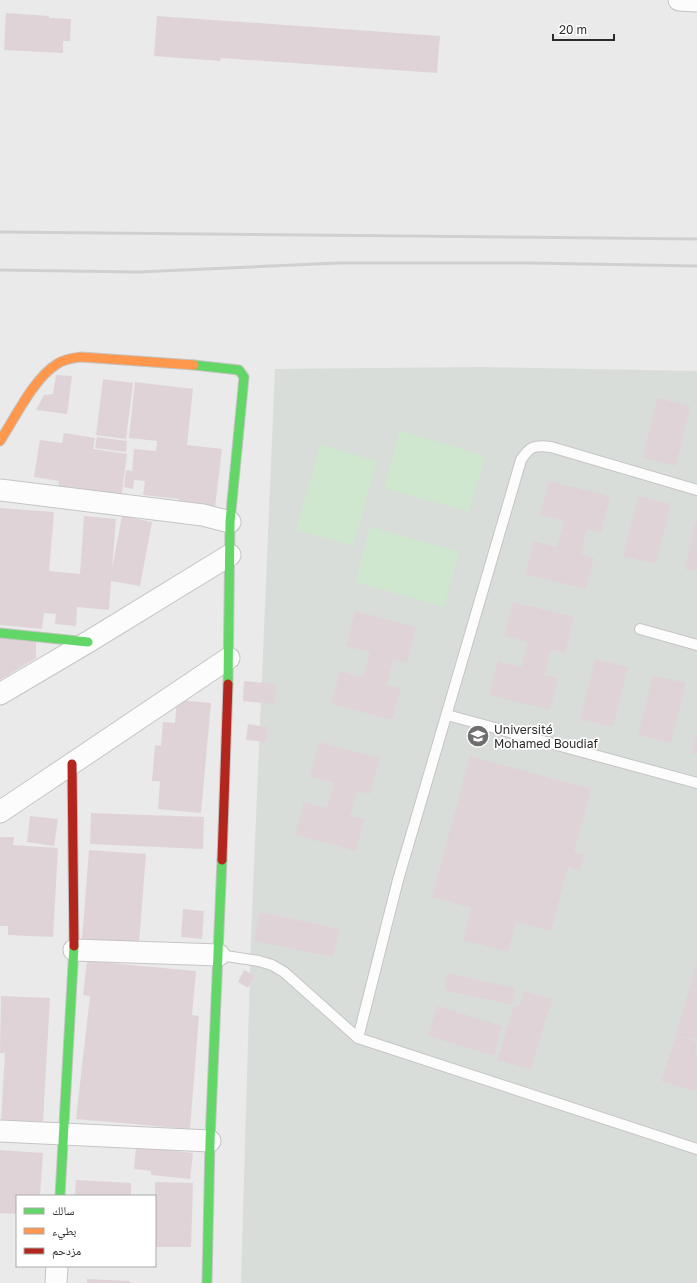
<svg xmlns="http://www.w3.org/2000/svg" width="697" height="1283" viewBox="0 0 697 1283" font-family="'Golos Text','Noto Naskh Arabic',sans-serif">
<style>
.built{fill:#d9ddd9}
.green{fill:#cfe6cf}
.building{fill:#e0d3d8}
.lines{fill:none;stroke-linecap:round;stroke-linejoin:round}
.lane-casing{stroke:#c4c5c4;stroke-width:12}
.street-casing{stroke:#c4c5c4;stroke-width:23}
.fast-casing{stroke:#c4c5c4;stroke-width:11}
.slow-casing{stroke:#c4c5c4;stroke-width:11}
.jam-casing{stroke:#c4c5c4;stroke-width:11}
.lane{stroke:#fcfcfc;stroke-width:10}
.street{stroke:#fcfcfc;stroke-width:21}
.fast{stroke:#63d668;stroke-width:9}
.slow{stroke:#ff974d;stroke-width:9}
.jam{stroke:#b3261e;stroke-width:9}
.rail{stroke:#d0d0d0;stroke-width:3}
.labels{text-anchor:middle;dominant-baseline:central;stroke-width:3.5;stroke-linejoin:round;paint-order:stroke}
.poi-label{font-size:12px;fill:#2a2b2a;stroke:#fff;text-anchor:start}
</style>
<rect width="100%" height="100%" fill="#e9eae9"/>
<polygon class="built" points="479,367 697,371 697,1283 241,1283 251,937 275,369"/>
<g class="green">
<polygon points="400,431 485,456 469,512 384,488"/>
<polygon points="320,445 377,461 353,546 296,530"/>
<polygon points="370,527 459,552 444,607 356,582"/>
</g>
<g class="building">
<polygon points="6,13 49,16 49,18 71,19 70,41 63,41 63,53 4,50"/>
<polygon points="157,16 440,36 437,73 221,58 220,61 154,56"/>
<polygon points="56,375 72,376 67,414 36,410 44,395 53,394"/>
<polygon points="103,379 133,383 126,439 96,435"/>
<polygon points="135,382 193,389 187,445 222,449 215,507 178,503 179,499 143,495 145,481 134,480 133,489 124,487 126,470 132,471 134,449 156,451 157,441 129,438"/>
<polygon points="657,398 690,406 676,466 643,458"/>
<polygon points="64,433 95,438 93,449 127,454 121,500 58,490 59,481 34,477 40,440 62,443"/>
<polygon points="97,437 127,441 126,452 95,448"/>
<polygon points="549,481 610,496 601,533 587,529 581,554 594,558 586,589 525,574 534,541 557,547 564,521 540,515"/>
<polygon points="638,496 671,504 656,564 623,556"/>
<polygon points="0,508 54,512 49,571 80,574 84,516 116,519 112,569 122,516 152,522 140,586 111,581 109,610 77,607 76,626 55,624 56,614 44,613 42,629 0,625"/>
<polygon points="696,520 697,520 697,572 685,569"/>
<polygon points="513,602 574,617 565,653 551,650 544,675 558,678 550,710 489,695 498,661 521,667 528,642 504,636"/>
<polygon points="355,611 416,627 407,663 393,660 387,685 401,688 392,720 331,704 340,671 363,677 370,652 346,646"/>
<polygon points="0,638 36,641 36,658 0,680"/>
<polygon points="595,659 628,667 613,727 580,719"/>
<polygon points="653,675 686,683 671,743 638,735"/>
<polygon points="244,681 276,684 275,704 243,701"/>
<polygon points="177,700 211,703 201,813 158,809 160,781 152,781 155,745 161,746 163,722 175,723"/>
<polygon points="248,724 268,727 266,742 246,740"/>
<polygon points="696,734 697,734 697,754 692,753"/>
<polygon points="319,742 380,758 370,794 357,791 350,816 364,819 356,851 295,835 304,802 327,808 334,783 310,777"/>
<polygon points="470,756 591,789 574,852 584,854 580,871 568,867 551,931 516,922 508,952 463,940 471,908 432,897"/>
<polygon points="91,813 204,817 203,849 90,844"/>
<polygon points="30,816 58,819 54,846 27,842"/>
<polygon points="0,837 14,837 13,845 58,848 53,937 8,935 8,926 0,926"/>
<polygon points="89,850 146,854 139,943 82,939"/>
<polygon points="183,909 204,911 202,939 181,937"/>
<polygon points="260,912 339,929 333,957 254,941"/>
<polygon points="87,961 196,971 192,1015 199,1016 190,1129 76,1119 90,996 83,995"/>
<polygon points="697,961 697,1040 676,1035"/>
<polygon points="244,970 255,976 248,988 238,982"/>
<polygon points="447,973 515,988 512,1005 444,990"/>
<polygon points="524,991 552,999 531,1070 497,1060 514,1005 519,1007"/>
<polygon points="1,996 50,998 43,1122 1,1120 5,1053 0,1053"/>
<polygon points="437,1006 502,1026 494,1056 428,1036"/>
<polygon points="676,1035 697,1042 695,1054 697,1055 697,1092 661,1081"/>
<polygon points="136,1146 193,1153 190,1179 151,1175 151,1171 134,1169"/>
<polygon points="0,1150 43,1153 40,1196 17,1196 17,1214 0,1213"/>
<polygon points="76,1180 131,1183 131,1196 75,1196"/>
<polygon points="155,1182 193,1183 191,1247 155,1247"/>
<polygon points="87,1279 130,1281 130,1283 87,1283"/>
</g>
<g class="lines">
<g class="lane-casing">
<g id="lane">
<polyline points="640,629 697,645"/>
<polyline points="447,715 697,783"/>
<polyline points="219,955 259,961 272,965 284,972 358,1038 697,1149"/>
<path d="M 358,1038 L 398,880 L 521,460 C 530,446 534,445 551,447 L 697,490"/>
</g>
</g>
<g class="street-casing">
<g id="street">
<polyline points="679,0 697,1"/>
<polyline points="0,490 203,515 230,522"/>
<polyline points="0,694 88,642 230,555"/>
<polyline points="0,812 229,658"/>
<polyline points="74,950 219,955"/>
<polyline points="0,1131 210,1141"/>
<polyline points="56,1283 57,1266"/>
</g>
</g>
<g class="fast-casing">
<g id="fast">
<polyline points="194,365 239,370 244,377 230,522 228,684"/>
<polyline points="0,633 88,642"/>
<polyline points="60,1196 74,946"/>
<polyline points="207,1283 210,1141 222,860"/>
</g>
</g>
<g class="slow-casing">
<path id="slow" d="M 0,441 C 15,418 34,378 57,364 C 64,359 73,358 81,357 L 194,365"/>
</g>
<g class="jam-casing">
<g id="jam">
<polyline points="72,764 74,946"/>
<polyline points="222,860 228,684"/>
</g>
</g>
<use href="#lane" class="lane"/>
<use href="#street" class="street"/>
<use href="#fast" class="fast"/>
<use href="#slow" class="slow"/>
<use href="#jam" class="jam"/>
<g class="rail">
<polyline points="0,232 697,239"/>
<polyline points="0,270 138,272 338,263 529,263 697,266"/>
</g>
</g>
<defs>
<g id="university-disc" transform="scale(1.15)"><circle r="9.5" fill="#6d6e6d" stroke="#fff"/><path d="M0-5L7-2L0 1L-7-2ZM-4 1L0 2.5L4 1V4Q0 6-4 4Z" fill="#fff"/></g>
</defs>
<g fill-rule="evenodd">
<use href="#university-disc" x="478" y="736"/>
</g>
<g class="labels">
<g class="poi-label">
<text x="494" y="729">Université<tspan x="494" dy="14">Mohamed Boudiaf</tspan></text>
</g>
</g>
<rect x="16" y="1195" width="140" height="72" fill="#ffffff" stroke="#aaaaaa"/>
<rect x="24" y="1208" width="20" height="6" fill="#63d668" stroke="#aaaaaa"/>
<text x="52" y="1215" font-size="12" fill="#2a2b2a">سالك</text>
<rect x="24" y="1228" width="20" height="6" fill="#ff974d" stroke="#aaaaaa"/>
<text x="52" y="1235" font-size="12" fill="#2a2b2a">بطيء</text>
<rect x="24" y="1248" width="20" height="6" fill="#b3261e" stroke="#aaaaaa"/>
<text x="52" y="1255" font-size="12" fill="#2a2b2a">مزدحم</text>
<path d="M553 34v6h61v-6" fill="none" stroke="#2a2b2a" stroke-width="2"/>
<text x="559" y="34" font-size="12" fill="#2a2b2a" stroke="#ffffff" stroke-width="3" paint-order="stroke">20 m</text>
</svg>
